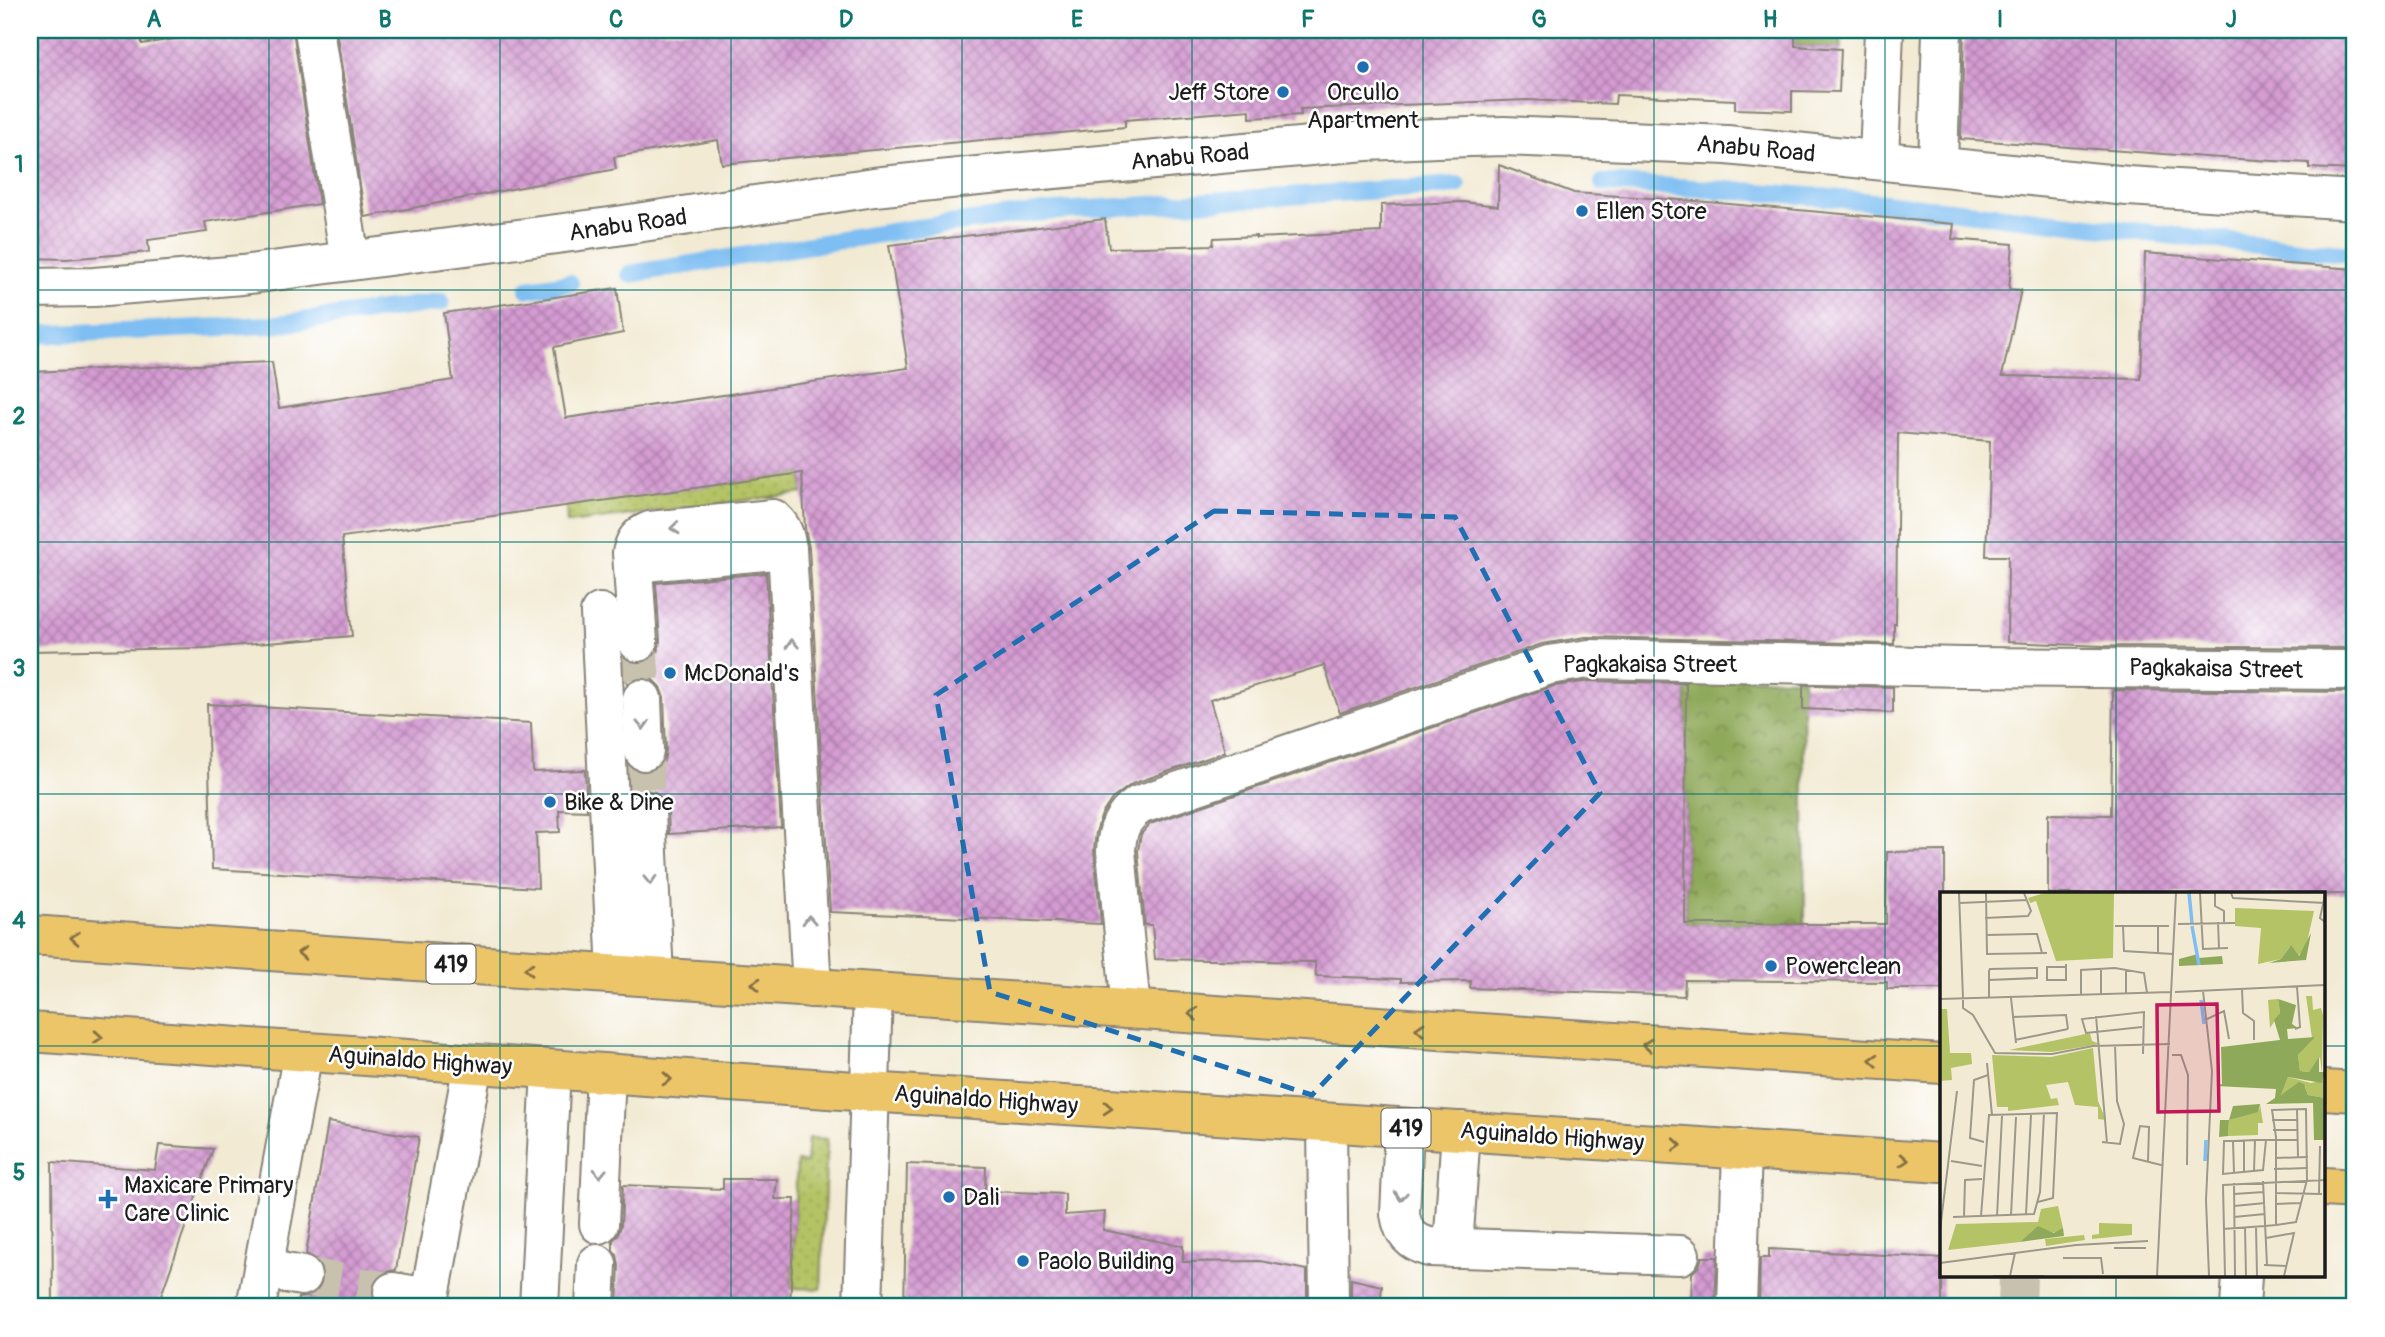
<svg xmlns="http://www.w3.org/2000/svg" width="2385" height="1337" viewBox="0 0 2385 1337" font-family="Pangolin,sans-serif">
<style>
.forest{fill:url(#forest-crowns);stroke:#56623b;stroke-width:2}
.garden{fill:url(#garden-dots);stroke:#687040;stroke-width:2}
.lines{fill:none;stroke-linecap:round;stroke-linejoin:round}
.stream{stroke:#7ebef2;stroke-width:18}
.building{fill:url(#building-cross-hatch)}
.minor-tunnel{stroke:#c7c1ae;stroke-width:38;stroke-dasharray:38 19;stroke-linecap:butt}
.minor-casing{stroke:#878378;stroke-width:42}
.highway-casing{stroke:#878378;stroke-width:42}
.minor{stroke:#fff;stroke-width:38}
.highway{stroke:#edc569;stroke-width:38}
.oneway{stroke:#999}
.oneway2{stroke:#847042}
.marked{fill:none;stroke:#1f6fb2;stroke-width:5;stroke-dasharray:14 9;stroke-linejoin:round}
.grid{fill:none;stroke:#0f766e;stroke-width:2;stroke-opacity:0.55}
.poi-dot{fill:#1f6fb2;stroke:#fff;stroke-width:2.5}
.labels{text-anchor:middle;dominant-baseline:central;stroke-width:5;stroke-linejoin:round;paint-order:stroke}
.shield{fill:#fff;stroke:#606060;stroke-width:2}
.shield-label{font-size:23px;font-weight:bold;fill:#1c1c1c}
.poi-label{font-size:24px;fill:#1c1c1c;stroke:#fff;text-anchor:start}
.street-label{font-size:24px;fill:#1c1c1c;stroke:#fff}
.inset-river{fill:none;stroke:#7ebef2;stroke-width:3.5}
.inset-road{fill:none;stroke:#9c988a;stroke-width:2}
.view{fill:#c2185b;fill-opacity:0.15;stroke:#c2185b;stroke-width:3.5}
.inset-edge{fill:none;stroke:#1c1c1c;stroke-width:3.5}
.neatline{fill:none;stroke:#0f766e;stroke-width:2.5}
.grid-label{font-size:23px;text-anchor:middle;font-weight:bold;fill:#0f766e}
</style>
<defs>
<pattern id="forest-crowns" width="20" height="18" patternUnits="userSpaceOnUse" patternTransform="scale(1.75)"><rect width="20" height="18" fill="#8fa95a"/><path d="M2 6a3 3 0 1 1 6 0M12 15a3 3 0 1 1 6 0" fill="none" stroke="#74894a"/></pattern>
<pattern id="garden-dots" width="8" height="8" patternUnits="userSpaceOnUse" patternTransform="scale(1.75)"><rect width="8" height="8" fill="#b4c365"/><path d="M2 2h.1M6 6h.1" fill="none" stroke="#9aa757" stroke-width="1.8" stroke-linecap="round"/></pattern>
<pattern id="building-cross-hatch" width="8" height="8" patternUnits="userSpaceOnUse" patternTransform="scale(1.75)"><rect width="8" height="8" fill="#d59cd3"/><path d="M0 0l8 8M0 8l8-8" fill="none" stroke="#ac7eaa"/></pattern>
</defs>
<rect width="100%" height="100%" fill="#fff"/>
<filter id="ink" filterUnits="userSpaceOnUse"><feTurbulence type="fractalNoise" baseFrequency=".0143" numOctaves="2"/><feDisplacementMap in="SourceGraphic" scale="14" xChannelSelector="R" yChannelSelector="G"/><feConvolveMatrix kernelMatrix="1 2 1 2 8 2 1 2 1" color-interpolation-filters="sRGB"/></filter>
<filter id="wash" filterUnits="userSpaceOnUse"><feTurbulence type="fractalNoise" baseFrequency=".00686" numOctaves="4" result="noise"/><feDisplacementMap in="SourceGraphic" scale="28" xChannelSelector="R" yChannelSelector="G"/><feGaussianBlur stdDeviation="1.57" result="paint"/><feColorMatrix in="noise" values="0 0 0 0 0 0 0 0 0 0 0 0 0 0 0 0 0 1.4 0 .05"/><feComposite in="paint" operator="in"/></filter>
<g filter="url(#wash)">
<rect width="100%" height="100%" fill="#f2ead3"/>
<g class="forest">
<polygon points="1795,30 1840,30 1841,49 1795,46"/>
<polygon points="1686,677 1803,679 1805,924 1685,924"/>
</g>
<g class="garden">
<polygon points="802,473 803,493 567,523 566,505"/>
<polygon points="808,1138 827,1139 821,1289 791,1288 797,1162 806,1163"/>
</g>
<g class="lines">
<g class="stream">
<path d="M 1603,183 C 1686,188 1770,191 1852,200 C 2020,216 2187,240 2355,254"/>
<polyline points="630,274 910,229 1043,212 1457,185"/>
<polyline points="528,289 570,283"/>
<polyline points="30,335 272,325 441,302"/>
</g>
</g>
<g id="blocks">
<g class="building">
<polygon points="30,30 140,30 142,44 232,30 293,30 319,204 205,222 207,232 148,240 149,252 66,259 30,258"/>
<polygon points="336,30 1795,30 1795,46 1841,49 1839,92 1792,91 1792,111 1735,109 1735,100 1616,95 1615,104 1527,100 1300,109 1301,115 1250,118 1250,110 1125,120 1125,127 722,164 718,140 614,157 616,169 365,217"/>
<polygon points="1964,30 2355,30 2355,170 2309,168 2309,163 2205,157 1961,139"/>
<polygon points="1499,165 1574,193 1696,201 1954,224 1952,239 2013,244 2009,289 2021,290 2002,376 2141,379 2145,253 2355,269 2355,648 2104,646 2007,642 2008,556 1986,556 1990,441 1898,433 1896,624 1894,624 1894,644 1586,637 1542,644 1340,713 1324,665 1210,700 1225,752 1132,784 1112,799 1102,814 1096,832 1094,850 1101,924 830,912 809,548 805,528 802,473 342,537 352,636 205,648 30,651 30,372 272,362 279,408 453,380 444,313 617,288 623,333 554,347 566,418 908,368 889,245 1105,219 1109,248 1213,245 1214,238 1256,236 1256,238 1381,232 1381,205 1463,202 1498,206"/>
<polygon points="766,573 781,827 669,834 668,811 664,800 655,792 646,790 635,793 631,797 630,767 634,771 646,773 656,769 664,761 666,750 664,698 660,687 652,679 640,677 627,684 625,659 640,664 651,660 658,651 660,641 656,583"/>
<polygon points="1590,681 1686,683 1685,924 1886,924 1887,852 1945,851 1945,894 1942,894 1942,989 1887,989 1887,982 1685,980 1684,996 1470,988 1471,981 1401,982 1401,979 1316,976 1315,962 1155,959 1152,925 1145,925 1138,851 1141,834 1150,824 1554,686"/>
<polygon points="1803,685 1893,687 1893,713 1803,709"/>
<polygon points="2113,690 2355,692 2355,894 2048,894 2048,814 2111,815"/>
<polygon points="207,704 531,723 533,772 585,770 587,811 559,810 560,832 536,833 538,888 212,869"/>
<polygon points="328,1122 419,1137 396,1270 385,1272 377,1278 372,1288 372,1299 378,1307 297,1307 298,1298 309,1297 318,1291 324,1279 322,1268 317,1260 306,1254"/>
<polygon points="159,1145 213,1149 157,1307 53,1307 52,1162 155,1170"/>
<polygon points="907,1164 986,1167 985,1191 1065,1194 1065,1215 1105,1212 1103,1230 1183,1246 1183,1262 1260,1261 1307,1270 1307,1307 904,1307"/>
<polygon points="723,1179 777,1179 775,1199 795,1199 790,1307 617,1307 619,1265 617,1255 613,1250 613,1240 618,1235 621,1225 623,1185 723,1189"/>
<polygon points="1769,1249 1942,1258 1942,1307 1759,1307 1760,1258 1769,1258"/>
<polygon points="1702,1257 1717,1257 1715,1307 1691,1307 1692,1273 1699,1266"/>
<polygon points="1351,1279 1382,1286 1380,1307 1351,1307"/>
</g>
</g>
</g>
<g filter="url(#ink)">
<use href="#blocks" fill-opacity="0" stroke="#878378" stroke-width="2"/>
<g class="lines">
<g class="minor-tunnel">
<polyline points="638,642 642,699"/>
<polyline points="644,751 646,812"/>
<polyline points="302,1276 393,1292"/>
<polyline points="2017,1307 2018,1276"/>
</g>
<g class="minor-casing">
<g id="minor">
<polyline points="314,30 350,260"/>
<polyline points="1879,160 1884,30"/>
<polyline points="1938,166 1942,30"/>
<polyline points="30,288 94,287 242,275 610,227 874,187 978,176 1366,141 1437,138 1504,136 1727,145 2128,186 2355,200"/>
<polyline points="633,563 787,549"/>
<polyline points="600,613 617,974"/>
<path d="M 638,642 L 632,553 C 635,541 638,536 650,531 L 773,519 C 783,528 785,536 787,549 L 812,988"/>
<polyline points="642,699 644,751"/>
<polyline points="646,812 654,977"/>
<path d="M 1131,1009 L 1116,851 C 1117,830 1121,818 1139,805 L 1549,665 L 1589,659 L 1963,667 L 2355,670"/>
<polyline points="1327,1123 1329,1307"/>
<path d="M 1404,1128 L 1400,1214 C 1403,1233 1411,1242 1429,1247 L 1680,1255"/>
<polyline points="599,1224 606,1074"/>
<polyline points="1453,1248 1461,1131"/>
<polyline points="263,1269 302,1276"/>
<polyline points="393,1292 430,1298"/>
<polyline points="256,1307 303,1052"/>
<polyline points="428,1307 473,1064"/>
<polyline points="539,1307 551,1070"/>
<polyline points="595,1307 597,1264"/>
<polyline points="863,1307 873,992"/>
<polyline points="1737,1307 1742,1149"/>
<polyline points="2240,1307 2242,1276"/>
</g>
</g>
<g class="highway-casing">
<g id="highway">
<polyline points="30,935 1942,1064"/>
<polyline points="30,1032 869,1092 1942,1163"/>
<polyline points="2324,1090 2355,1092"/>
<polyline points="2324,1187 2355,1189"/>
</g>
</g>
<use href="#minor" class="minor"/>
<use href="#highway" class="highway"/>
</g>
<defs><path id="oneway-chevron" d="M-2-3.5L2.5 0L-2 3.5" fill="none" stroke-width="1.6" stroke-linecap="round" stroke-linejoin="round" transform="scale(1.75)"/></defs>
<g class="oneway">
<use href="#oneway-chevron" transform="translate(675 528) rotate(174)"/>
<use href="#oneway-chevron" transform="translate(792 644) rotate(-93)"/>
<use href="#oneway-chevron" transform="translate(643 725) rotate(88)"/>
<use href="#oneway-chevron" transform="translate(650 880) rotate(88)"/>
<use href="#oneway-chevron" transform="translate(809 920) rotate(-93)"/>
<use href="#oneway-chevron" transform="translate(600 1173) rotate(92)"/>
<use href="#oneway-chevron" transform="translate(1401 1196) rotate(94)"/>
</g>
<g class="oneway2">
<use href="#oneway-chevron" transform="translate(75 938) rotate(-176)"/>
<use href="#oneway-chevron" transform="translate(302 953) rotate(-176)"/>
<use href="#oneway-chevron" transform="translate(529 969) rotate(-176)"/>
<use href="#oneway-chevron" transform="translate(756 984) rotate(-176)"/>
<use href="#oneway-chevron" transform="translate(1193 1014) rotate(-176)"/>
<use href="#oneway-chevron" transform="translate(1420 1029) rotate(-176)"/>
<use href="#oneway-chevron" transform="translate(98 1037) rotate(4)"/>
<use href="#oneway-chevron" transform="translate(1647 1045) rotate(-176)"/>
<use href="#oneway-chevron" transform="translate(1874 1060) rotate(-176)"/>
<use href="#oneway-chevron" transform="translate(667 1079) rotate(4)"/>
<use href="#oneway-chevron" transform="translate(1108 1108) rotate(4)"/>
<use href="#oneway-chevron" transform="translate(1677 1145) rotate(4)"/>
<use href="#oneway-chevron" transform="translate(1904 1160) rotate(4)"/>
</g>
</g>
<path class="marked" d="M 1214,511 L 1455,517 L 1600,793 L 1312,1095 L 990,992 L 936,695 Z"/>
<path class="grid" d="M 269,30 L 269,1307M 500,30 L 500,1307M 731,30 L 731,1307M 962,30 L 962,1307M 1192,30 L 1192,1307M 1423,30 L 1423,1307M 1654,30 L 1654,1307M 1885,30 L 1885,1307M 2116,30 L 2116,894M 30,290 L 2355,290M 30,542 L 2355,542M 30,794 L 2355,794M 30,1046 L 1942,1046M 2324,1046 L 2355,1046M 2116,1276 L 2116,1307"/>
<g class="poi-dot">
<circle cx="1363" cy="67" r="7"/>
<circle cx="1283" cy="92" r="7"/>
<circle cx="1582" cy="211" r="7"/>
<circle cx="670" cy="673" r="7"/>
<circle cx="550" cy="802" r="7"/>
<circle cx="1771" cy="966" r="7"/>
<circle cx="949" cy="1197" r="7"/>
<path d="M104.5 1188.5h7v7h7v7h-7v7h-7v-7h-7v-7h7z"/>
<circle cx="1023" cy="1261" r="7"/>
</g>
<g class="labels">
<g class="shield">
<rect x="426.5" y="944.5" width="49" height="39" rx="5"/>
<rect x="1381.5" y="1108.5" width="49" height="39" rx="5"/>
</g>
<g class="shield-label">
<text x="451" y="964">419</text>
<text x="1406" y="1128">419</text>
</g>
<g class="poi-label">
<text x="1269" y="92" text-anchor="end">Jeff Store</text>
<text x="1363" y="92" text-anchor="middle">Orcullo<tspan x="1363" dy="28">Apartment</tspan></text>
<text x="1596" y="211">Ellen Store</text>
<text x="684" y="673">McDonald's</text>
<text x="564" y="802">Bike &amp; Dine</text>
<text x="1785" y="966">Powerclean</text>
<text x="124" y="1185">Maxicare Primary<tspan x="124" dy="28">Care Clinic</tspan></text>
<text x="963" y="1197">Dali</text>
<text x="1037" y="1261">Paolo Building</text>
</g>
<g class="street-label">
<text transform="translate(1756 149) rotate(5)">Anabu Road</text>
<text transform="translate(1190 157) rotate(-5)">Anabu Road</text>
<text transform="translate(628 225) rotate(-8)">Anabu Road</text>
<text x="1650" y="664">Pagkakaisa Street</text>
<text transform="translate(2216 669) rotate(1)">Pagkakaisa Street</text>
<text transform="translate(420 1061) rotate(4)">Aguinaldo Highway</text>
<text transform="translate(986 1100) rotate(4)">Aguinaldo Highway</text>
<text transform="translate(1552 1137) rotate(4)">Aguinaldo Highway</text>
</g>
</g>
<g transform="translate(1940 892)">
<rect width="385" height="385" fill="#f2ead3"/>
<path d="M 105,1 L 174,1 L 173,66 L 116,69 L 96,9 L 90,11 L 88,6 ZM 295,16 L 374,19 L 366,55 L 358,64 L 350,54 L 341,67 L 318,72 L 321,36 L 295,34 ZM 366,104 L 372,104 L 373,118 L 381,116 L 383,123 L 382,182 L 380,165 L 369,180 L 360,179 L 358,163 L 372,146 ZM 338,107 L 340,121 L 330,136 L 328,108 ZM 150,141 L 152,149 L 160,152 L 112,160 L 69,158 ZM 153,156 L 158,209 L 166,228 L 158,227 L 158,215 L 135,213 L 128,190 L 106,193 L 111,207 L 117,206 L 119,213 L 68,219 L 68,215 L 57,215 L 52,163 L 111,165 ZM 348,185 L 371,191 L 385,188 L 385,206 L 368,203 L 365,194 L 341,203 ZM 320,212 L 323,231 L 318,231 L 318,243 L 288,244 L 289,228 L 319,218 ZM 118,314 L 123,336 L 117,341 L 96,337 L 80,350 L 8,358 L 16,332 L 98,330 L 101,317 ZM 159,331 L 192,332 L 192,343 L 152,347 L 152,343 L 159,342 ZM 144,343 L 145,348 L 106,354 L 105,347 Z" fill="#b4c365"/>
<path d="M 371,41 L 366,68 L 329,71 L 341,67 L 351,53 L 359,64 ZM 258,62 L 259,66 L 282,64 L 283,72 L 239,74 L 239,67 ZM 338,107 L 356,113 L 352,132 L 358,136 L 347,137 L 348,147 L 375,145 L 358,163 L 360,179 L 369,180 L 379,165 L 379,180 L 385,180 L 382,191 L 348,185 L 341,203 L 359,190 L 364,192 L 368,203 L 385,206 L 385,248 L 374,248 L 373,211 L 326,212 L 335,206 L 336,197 L 276,194 L 282,192 L 281,155 L 340,148 L 334,128 L 340,121 ZM 320,212 L 318,220 L 289,228 L 288,244 L 279,245 L 280,228 L 289,228 L 293,214 ZM 98,334 L 114,341 L 123,336 L 124,344 L 80,350 Z" fill="#8fa95a"/>
<path d="M 0,117 L 7,117 L 10,161 L 31,161 L 32,172 L 11,176 L 12,188 L 0,189 Z" fill="#b4c365"/>
<path class="inset-river" d="M 249,1 L 252,31M 252,34 L 259,73M 261,108 L 264,132M 265,269 L 266,248"/>
<path class="inset-road" d="M 19,1 L 23,106M 46,1 L 47,62 L 107,61M 260,1 L 263,57 L 288,56M 275,1 L 275,14 L 284,19 L 284,30M 291,1 L 293,6 L 385,11M 385,3 L 380,26 L 385,30M 20,11 L 87,8M 45,26 L 88,24 L 91,19 L 84,1M 278,30 L 279,56M 238,32 L 295,31M 175,34 L 229,34M 183,34 L 184,59 L 233,62M 46,43 L 97,42 L 102,61M 218,62 L 218,34M 126,72 L 126,88 L 107,88 L 107,75 L 126,75M 161,76 L 161,102M 186,77 L 186,102M 302,97 L 303,121 L 314,129 L 314,148M 263,99 L 272,179 L 266,308 L 269,384M 235,100 L 385,93M 141,103 L 141,78 L 175,76 L 204,81 L 207,101M 23,106 L 23,116 L 33,123 L 55,161 L 112,162 L 153,154 L 230,152M 49,106 L 49,79 L 50,77 L 97,76 L 97,86 L 49,88M 71,106 L 76,151M 0,107 L 231,100M 156,124 L 167,251M 72,125 L 126,123 L 128,137M 265,128 L 284,119 L 289,147M 202,135 L 146,141 L 142,127 L 204,120 L 203,162M 355,137 L 360,135 L 357,95M 75,148 L 128,137M 232,163 L 241,163 L 248,183 L 247,273M 47,171 L 52,223M 357,217 L 358,265M 332,228 L 357,228M 333,238 L 357,238M 326,248 L 323,278 L 283,282 L 284,249 L 293,249 L 315,248 L 357,248M 293,249 L 294,281M 304,249 L 304,280M 44,250 L 30,246 L 34,188 L 48,183M 162,250 L 180,252 L 184,232 L 177,209 L 175,153M 335,266 L 368,265M 11,269 L 42,274M 208,270 L 209,235 L 200,234 L 193,266 L 221,273 L 223,273M 334,277 L 368,276M 314,279 L 315,248M 323,289 L 327,373M 294,291 L 295,384M 335,301 L 382,302M 294,302 L 324,300M 379,302 L 380,254M 335,312 L 361,311M 294,314 L 325,311M 86,322 L 91,223M 71,323 L 76,225M 41,324 L 49,223 L 117,221 L 113,306 L 98,310M 57,324 L 62,224M 13,325 L 94,322 L 100,300 L 104,221M 24,325 L 25,288 L 42,287M 294,325 L 325,322M 316,334 L 317,384M 305,335 L 306,384M 283,337 L 325,334 L 336,333 L 356,330 L 367,288 L 366,217 L 332,218 L 336,245 L 336,333M 0,338 L 17,199M 326,346 L 354,341 L 344,384M 174,356 L 206,356M 123,366 L 161,366 L 163,382M 0,371 L 136,353 L 208,349M 324,373 L 347,374M 53,384 L 104,384M 70,384 L 75,361M 217,384 L 236,1M 285,384 L 283,293 L 385,288"/>
<path class="view" d="M 277,112 L 279,219 L 218,220 L 217,113 Z"/>
<rect width="385" height="385" class="inset-edge"/>
</g>
<rect width="2385" height="1337" fill="none" stroke="#fff" stroke-width="77"/>
<rect x="38" y="38" width="2308" height="1260" class="neatline"/>
<g class="grid-label">
<text x="154" y="27">A</text>
<text x="385" y="27">B</text>
<text x="616" y="27">C</text>
<text x="846" y="27">D</text>
<text x="1077" y="27">E</text>
<text x="1308" y="27">F</text>
<text x="1539" y="27">G</text>
<text x="1770" y="27">H</text>
<text x="2000" y="27">I</text>
<text x="2231" y="27">J</text>
<text x="19" y="172">1</text>
<text x="19" y="424">2</text>
<text x="19" y="676">3</text>
<text x="19" y="928">4</text>
<text x="19" y="1180">5</text>
</g>
</svg>
